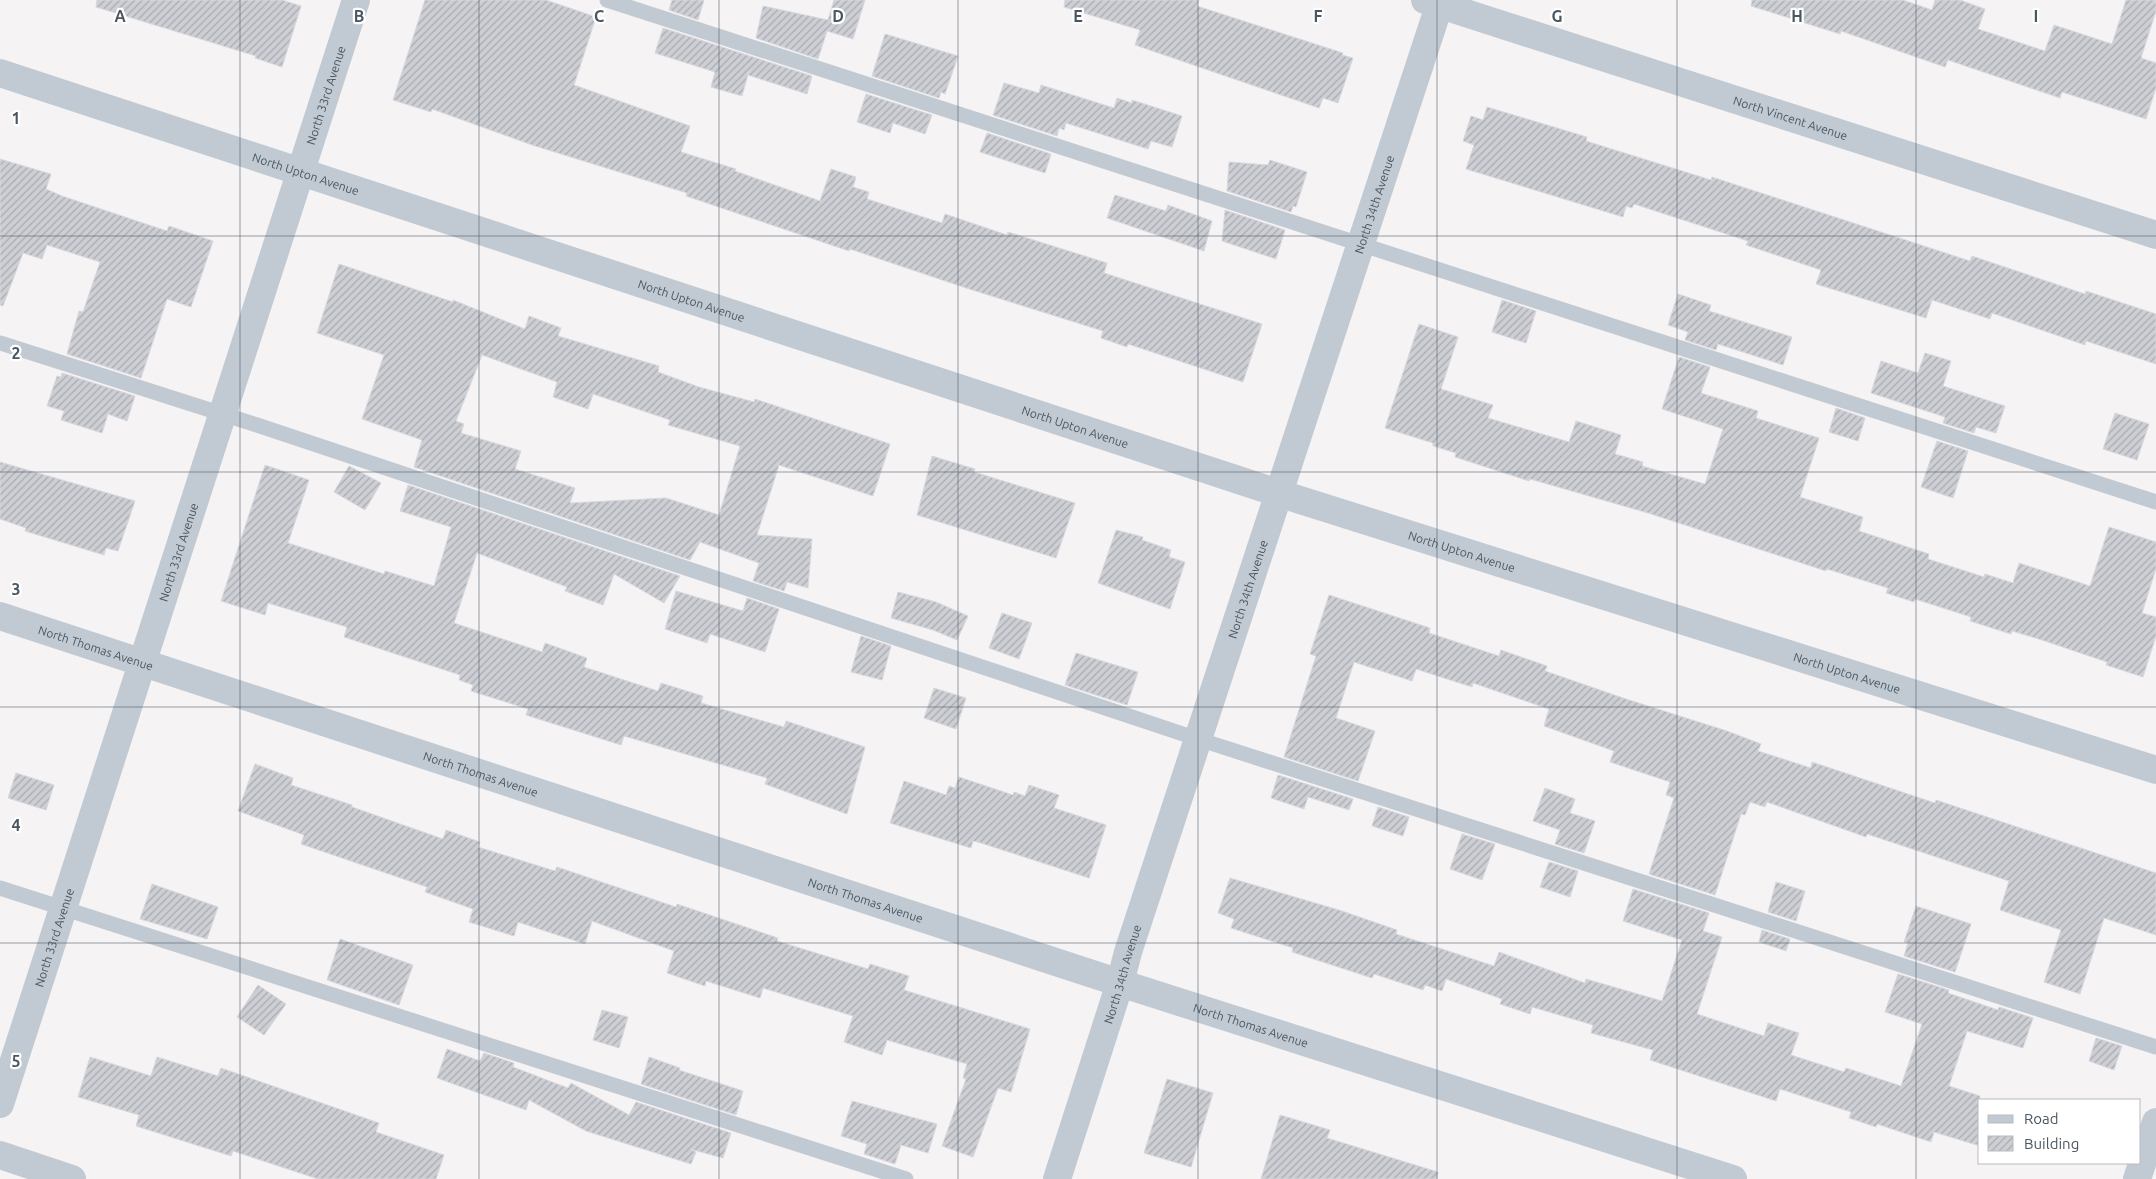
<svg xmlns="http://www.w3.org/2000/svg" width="2156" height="1179" viewBox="0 0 2156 1179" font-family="Ubuntu,sans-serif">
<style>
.building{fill:url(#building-hatch);stroke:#d7d9de;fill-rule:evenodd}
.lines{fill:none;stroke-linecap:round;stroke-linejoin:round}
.service{stroke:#c1cad2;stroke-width:15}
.minor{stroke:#c1cad2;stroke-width:28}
.grid{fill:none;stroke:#4a5661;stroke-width:1;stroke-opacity:0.55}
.labels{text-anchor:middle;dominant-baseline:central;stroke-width:4.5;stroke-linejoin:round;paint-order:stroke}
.street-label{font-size:12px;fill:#4a5661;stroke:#fff}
.grid-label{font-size:16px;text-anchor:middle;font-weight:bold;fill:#4a5661;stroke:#fff;stroke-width:4.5;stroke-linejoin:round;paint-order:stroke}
</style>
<defs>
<pattern id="building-hatch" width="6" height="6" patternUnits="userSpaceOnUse" patternTransform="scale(1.25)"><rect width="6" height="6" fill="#cdcfd5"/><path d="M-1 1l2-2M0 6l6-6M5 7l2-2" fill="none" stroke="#a8abb0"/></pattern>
</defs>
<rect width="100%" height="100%" fill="#f5f3f3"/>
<g class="building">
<polygon points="97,0 282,0 301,6 282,67 255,58 256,56 96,7"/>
<polygon points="425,0 546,0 596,17 574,85 690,126 681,152 736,169 735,171 820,201 831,169 856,177 853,187 869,192 867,199 942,223 945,214 1007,235 1008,232 1107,263 1104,273 1262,324 1243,382 1128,344 1127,347 1101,338 1103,331 966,288 850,249 849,251 686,196 687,193 532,145 432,109 431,112 393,100"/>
<polygon points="672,0 704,0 698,20 669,10"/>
<polygon points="834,0 865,0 853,39 827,31 818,59 756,38 763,6 828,20"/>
<polygon points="1065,0 1199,0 1197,6 1343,53 1342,55 1353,58 1338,103 1323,98 1319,108 1135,45 1140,30 1064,7"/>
<polygon points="1752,0 1903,0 1932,10 1935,0 1960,0 1985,9 1978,29 2045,51 2054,25 2112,44 2126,0 2156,0 2156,11 2141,58 2156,63 2156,88 2146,119 2062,92 2060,98 1948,60 1945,67 1841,31 1840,34 1751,6"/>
<polygon points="663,28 812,76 807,94 748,75 749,71 742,96 711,87 715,72 655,53"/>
<polygon points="885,34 958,56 945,94 941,92 939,98 872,76"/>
<polygon points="1004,83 1039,93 1041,85 1114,108 1117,98 1132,103 1132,100 1182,116 1172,147 1151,141 1148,149 1066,123 1064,130 1059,128 1057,136 993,115"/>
<polygon points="866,94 932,115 925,134 893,123 890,133 857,122"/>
<polygon points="1487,107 1587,137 1586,141 1711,180 1712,177 1970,261 1972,256 2085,294 2086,291 2156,314 2156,364 2086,341 2085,345 1992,313 1990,319 1932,300 1926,318 1816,284 1821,270 1746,245 1748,241 1634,204 1632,208 1626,206 1623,217 1466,169 1474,145 1463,141 1471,116 1483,120"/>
<polygon points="987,133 1051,154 1045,173 980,152"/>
<polygon points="0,159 51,174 46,189 62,196 167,231 169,226 213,241 191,307 167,299 141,378 67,354 79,311 83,312 100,262 47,245 42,259 23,253 3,306 0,305"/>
<polygon points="1270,160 1307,172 1296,207 1293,206 1291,212 1227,191 1229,162 1268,165"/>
<polygon points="1115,195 1166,211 1168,205 1212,221 1204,251 1107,218"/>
<polygon points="1225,210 1285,230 1276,259 1222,241"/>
<path d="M 339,264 L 453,302 L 453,300 L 525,329 L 529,316 L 561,328 L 558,336 L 659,366 L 658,372 L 699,387 L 754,402 L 755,399 L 890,444 L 873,496 L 779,465 L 757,535 L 812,539 L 808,588 L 787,582 L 784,591 L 753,581 L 759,563 L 700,542 L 690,560 L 414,467 L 422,440 L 362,419 L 384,355 L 317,333 ZM 482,355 L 557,382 L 553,397 L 588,409 L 593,394 L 670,420 L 668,425 L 740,446 L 719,515 L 666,498 L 570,503 L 575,488 L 515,469 L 521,451 L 461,433 L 464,424 L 456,421 Z"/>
<polygon points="1678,294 1711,305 1709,311 1792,337 1783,365 1718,344 1716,350 1685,340 1688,332 1668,325"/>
<polygon points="1502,300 1536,311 1526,343 1492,332"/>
<polygon points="1419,324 1458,337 1441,389 1493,405 1488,418 1569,442 1576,421 1621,435 1615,454 1643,462 1642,466 1705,484 1723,429 1662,409 1679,357 1710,367 1701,393 1758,411 1756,418 1819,438 1800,497 1863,517 1859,531 1929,554 1928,559 1984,577 1985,574 2013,583 2019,563 2090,586 2109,527 2156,542 2156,569 2142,613 2156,617 2156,636 2143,677 2106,665 2107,662 2042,640 2012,631 2011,634 1970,621 1971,617 1915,599 1914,602 1886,593 1888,588 1827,569 1826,571 1648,513 1530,479 1529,481 1455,457 1456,453 1433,446 1433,443 1385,428"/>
<polygon points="1925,353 1951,361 1943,386 2005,406 1996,433 1976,427 1974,433 1943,423 1945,417 1871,393 1881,361 1918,373"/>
<polygon points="62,373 135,396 127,421 108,414 102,433 61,420 64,411 47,406 57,376 61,377"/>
<polygon points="1836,408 1865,418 1858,441 1829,432"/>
<polygon points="2115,413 2149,424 2137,460 2103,449"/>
<polygon points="1937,441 1968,451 1953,498 1921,487"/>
<polygon points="932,456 975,469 974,472 1075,503 1056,558 917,515"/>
<polygon points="0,462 135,501 118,551 106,548 104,555 25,531 26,528 0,519"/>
<polygon points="265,465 309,480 288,543 384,574 385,571 434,586 451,527 400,511 408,485 680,576 664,603 614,574 603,605 565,591 567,587 477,553 454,623 542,652 545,643 587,658 584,667 658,691 661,683 703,696 701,703 784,727 786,721 865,747 847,814 765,784 767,778 624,736 621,745 526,715 528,709 471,691 473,685 459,680 460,675 344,637 347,627 268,603 265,615 221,601"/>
<polygon points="349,466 381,483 365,510 334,492"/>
<polygon points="1116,530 1143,537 1142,540 1171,550 1169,557 1185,562 1170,609 1098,583"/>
<polygon points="676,591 743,611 747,598 779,609 765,652 710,634 707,643 665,629"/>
<polygon points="898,592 936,602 968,616 957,640 933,630 891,618"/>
<polygon points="1329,595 1430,628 1429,633 1499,656 1501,650 1547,666 1545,671 1626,699 1727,731 1761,744 1758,751 1811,768 1812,762 1935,803 1936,800 2156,873 2156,935 2104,918 2080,994 2044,982 2061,930 2000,910 2009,881 1867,834 1866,837 1767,802 1765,807 1750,802 1745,815 1741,814 1715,895 1649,874 1674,798 1666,795 1670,782 1610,762 1614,751 1544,726 1549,709 1473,683 1472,687 1416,669 1412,681 1354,662 1336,718 1375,731 1358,781 1284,757 1316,656 1310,654"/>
<polygon points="1002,613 1032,623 1019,659 989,648"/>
<polygon points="861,636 891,646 882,680 851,672"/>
<polygon points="1076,653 1138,672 1127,705 1065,685"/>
<polygon points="934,688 966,698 956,729 924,718"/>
<polygon points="255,764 293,778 291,785 352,805 352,807 443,839 446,830 480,842 478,847 555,871 557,867 676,907 677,904 778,938 777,941 868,969 870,964 909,976 904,990 1030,1029 1011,1092 998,1088 973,1157 942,1146 966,1079 963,1078 967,1064 887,1040 882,1055 844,1042 853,1016 763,988 760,998 706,981 705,986 667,973 674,951 592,921 585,944 518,922 514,936 469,922 473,909 425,892 427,887 301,844 304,835 238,811"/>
<polygon points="16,773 54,785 46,810 8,798"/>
<polygon points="1278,775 1353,799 1349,810 1308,797 1304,809 1271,798"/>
<polygon points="959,777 1013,795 1014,792 1025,796 1029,785 1059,795 1054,808 1106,825 1089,878 981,843 973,841 971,848 890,823 904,781 946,795 949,786 955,788"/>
<polygon points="1545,788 1575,799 1570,813 1595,821 1584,853 1555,844 1560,830 1533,821"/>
<polygon points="1378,807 1409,817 1403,836 1372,826"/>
<polygon points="1462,834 1495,844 1482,880 1450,869"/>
<polygon points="1549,862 1578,871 1570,897 1540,887"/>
<polygon points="1230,878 1339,910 1397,930 1396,934 1494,966 1499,952 1585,983 1586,979 1662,1001 1682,940 1623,921 1633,889 1709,913 1703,931 1722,937 1697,1014 1764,1036 1768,1023 1799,1033 1791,1055 1844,1072 1846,1068 1901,1086 1922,1024 1885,1012 1898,974 1949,990 1948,993 1998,1010 1999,1007 2033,1018 2023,1048 1967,1031 1949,1086 1980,1096 1980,1146 1934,1132 1931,1142 1877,1124 1876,1127 1849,1118 1851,1112 1780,1089 1776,1101 1650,1060 1653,1050 1591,1033 1593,1025 1532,1007 1530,1014 1500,1004 1502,999 1446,979 1442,991 1425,985 1423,990 1374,974 1372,978 1292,952 1293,948 1231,928 1234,919 1218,913"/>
<polygon points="1776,882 1805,891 1796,921 1768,912"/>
<polygon points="152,884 218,907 207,939 140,919"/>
<polygon points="1916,906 1971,924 1955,972 1904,956 1908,943 1904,942"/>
<polygon points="1762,930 1790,939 1786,951 1759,942"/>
<polygon points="340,939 413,965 399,1005 327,980"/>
<polygon points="258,985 286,1004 264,1035 237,1017"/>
<polygon points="602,1010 628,1017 619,1048 593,1040"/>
<polygon points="2096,1038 2122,1046 2114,1070 2089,1061"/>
<polygon points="447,1049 480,1061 484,1053 514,1063 513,1067 568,1088 571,1083 629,1115 636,1102 731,1133 723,1158 690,1149 696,1152 691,1164 586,1131 529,1100 526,1110 437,1078"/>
<polygon points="90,1057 151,1076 157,1057 218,1076 221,1068 379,1123 376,1132 444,1155 436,1179 318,1179 233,1151 231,1156 136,1126 139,1115 78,1097"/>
<polygon points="649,1057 680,1068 679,1070 743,1091 736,1115 641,1084"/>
<polygon points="1167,1079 1213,1093 1191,1167 1144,1153"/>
<polygon points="852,1101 937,1124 928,1153 901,1145 895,1164 864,1154 867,1144 841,1136"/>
<polygon points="1280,1115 1330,1130 1327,1138 1438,1172 1437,1179 1261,1179"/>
</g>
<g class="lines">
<g class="service">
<polyline points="607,0 2156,502"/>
<polyline points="0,343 257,425 1198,739 2156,1047"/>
<polyline points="0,888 906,1179"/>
</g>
<g class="minor">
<path id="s1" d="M 1425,0 L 2156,235"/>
<path id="s2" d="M 0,73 L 1278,493 L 2156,770"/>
<path id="s3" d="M 0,616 L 1120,983 L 1733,1179"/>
<path id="s4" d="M 0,1104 L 356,0"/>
<polyline points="0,1155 72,1179"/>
<path id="s5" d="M 1057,1179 L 1120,983 L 1128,952 L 1441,0"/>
<polyline points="2137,1179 2156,1122"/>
</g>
</g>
<path class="grid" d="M 240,0 L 240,1179M 479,0 L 479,1179M 719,0 L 719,1179M 958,0 L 958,1179M 1198,0 L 1198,1179M 1437,0 L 1437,1179M 1677,0 L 1677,1179M 1916,0 L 1916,1179M 0,236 L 2156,236M 0,472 L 2156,472M 0,707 L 2156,707M 0,943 L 2156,943"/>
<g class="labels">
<g class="street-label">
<text stroke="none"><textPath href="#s4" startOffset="1060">North 33rd Avenue</textPath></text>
<text stroke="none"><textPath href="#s1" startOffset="384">North Vincent Avenue</textPath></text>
<text stroke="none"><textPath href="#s2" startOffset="322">North Upton Avenue</textPath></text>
<text stroke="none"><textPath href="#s5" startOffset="1025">North 34th Avenue</textPath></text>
<text stroke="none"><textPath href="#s2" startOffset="728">North Upton Avenue</textPath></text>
<text stroke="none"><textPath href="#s2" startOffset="1132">North Upton Avenue</textPath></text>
<text stroke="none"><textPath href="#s2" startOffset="1538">North Upton Avenue</textPath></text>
<text stroke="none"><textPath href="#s4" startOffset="580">North 33rd Avenue</textPath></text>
<text stroke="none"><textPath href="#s5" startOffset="620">North 34th Avenue</textPath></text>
<text stroke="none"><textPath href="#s3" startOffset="101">North Thomas Avenue</textPath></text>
<text stroke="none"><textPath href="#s2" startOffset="1942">North Upton Avenue</textPath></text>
<text stroke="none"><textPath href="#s3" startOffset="506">North Thomas Avenue</textPath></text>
<text stroke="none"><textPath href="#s3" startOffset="911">North Thomas Avenue</textPath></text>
<text stroke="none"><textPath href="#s4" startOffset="175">North 33rd Avenue</textPath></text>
<text stroke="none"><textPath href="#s5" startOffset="215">North 34th Avenue</textPath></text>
<text stroke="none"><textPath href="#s3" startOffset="1316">North Thomas Avenue</textPath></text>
</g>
</g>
<g class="grid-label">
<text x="120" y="22">A</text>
<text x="359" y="22">B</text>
<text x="599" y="22">C</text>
<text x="838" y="22">D</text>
<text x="1078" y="22">E</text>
<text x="1318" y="22">F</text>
<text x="1557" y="22">G</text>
<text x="1797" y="22">H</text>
<text x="2036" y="22">I</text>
<text x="16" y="124">1</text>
<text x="16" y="359">2</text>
<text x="16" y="595">3</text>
<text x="16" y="831">4</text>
<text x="16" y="1067">5</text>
</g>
<rect x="1978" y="1099" width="162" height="65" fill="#ffffff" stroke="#b7bbc0"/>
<rect x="1988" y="1115" width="25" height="8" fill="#c1cad2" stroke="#b7bbc0"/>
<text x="2024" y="1124" font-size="15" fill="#4a5661">Road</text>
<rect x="1988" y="1136" width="25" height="15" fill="url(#building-hatch)" stroke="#b7bbc0"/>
<text x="2024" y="1149" font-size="15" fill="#4a5661">Building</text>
</svg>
